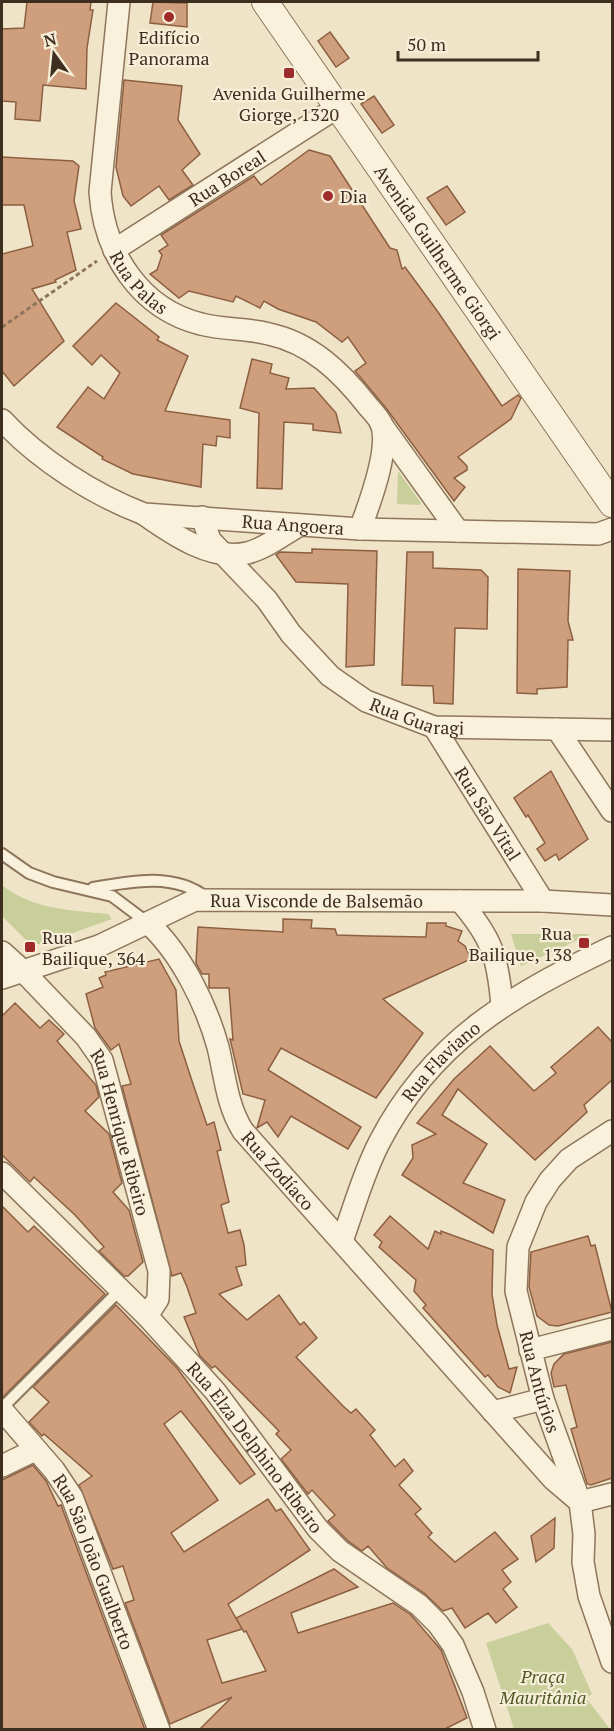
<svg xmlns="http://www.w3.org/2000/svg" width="614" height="1731" viewBox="0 0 614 1731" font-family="'PT Serif',serif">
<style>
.green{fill:#c9cf9b}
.building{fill:#cf9f7d;stroke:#8d5f41;stroke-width:1.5}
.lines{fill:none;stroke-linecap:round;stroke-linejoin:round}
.service-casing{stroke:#8d765c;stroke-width:14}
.minor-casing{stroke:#8d765c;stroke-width:24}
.tertiary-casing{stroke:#8d765c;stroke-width:28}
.path{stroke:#8d765c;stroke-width:3;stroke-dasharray:4.5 3;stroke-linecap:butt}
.service{stroke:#faf1dc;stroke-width:10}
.minor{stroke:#faf1dc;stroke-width:21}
.tertiary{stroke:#faf1dc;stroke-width:26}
.poi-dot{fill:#9e2a2b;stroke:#f7eed8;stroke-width:2}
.labels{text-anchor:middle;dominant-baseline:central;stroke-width:4.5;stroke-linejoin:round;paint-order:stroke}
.poi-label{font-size:18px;fill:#3d2e20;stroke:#f7eed8}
.street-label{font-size:18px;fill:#3d2e20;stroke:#f7eed8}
.park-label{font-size:18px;font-style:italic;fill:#4d5a26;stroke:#f7eed8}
</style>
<rect width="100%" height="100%" fill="#f0e4c8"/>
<g class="green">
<polygon points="398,471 421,503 420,505 397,504"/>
<path d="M 2,885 C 33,910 71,910 108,914 L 112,919 L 42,944 L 30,944 L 2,916 Z"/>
<polygon points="511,934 591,934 521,966"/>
<polygon points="548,1623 572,1649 592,1694 586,1698 610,1729 514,1729 486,1643"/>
</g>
<g class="building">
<polygon points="27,2 91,2 90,10 93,10 87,48 86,89 43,85 40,121 15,119 16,102 2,101 2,29 24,28"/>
<polygon points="153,2 187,3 187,27 150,23"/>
<polygon points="330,32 349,58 336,67 318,41"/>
<polygon points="124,80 182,86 178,120 200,154 182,170 193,185 169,200 159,186 131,206 123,196 116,167"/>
<polygon points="374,96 394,125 382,133 361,104"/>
<polygon points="309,150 330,156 390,248 397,250 402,269 405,267 438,312 502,406 518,395 521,398 511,419 458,457 467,466 467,470 454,478 465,487 454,501 386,408 355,371 366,363 348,337 342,342 316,322 278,309 264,301 260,308 236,296 233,302 189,291 179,298 150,274 157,270 162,255 159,251 168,245 161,235 254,176 261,185"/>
<polygon points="2,157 73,161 79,166 74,201 81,229 67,232 76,270 55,280 56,282 32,289 64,341 14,386 2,371 2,254 33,246 24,205 2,205"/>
<polygon points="447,186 465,212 446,225 427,198"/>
<polygon points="116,303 159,337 157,340 188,356 165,411 230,420 230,438 217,436 216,446 203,444 201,487 133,474 102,459 103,457 57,427 88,387 104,399 120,373 101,355 92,365 73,346"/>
<polygon points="252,359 272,364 270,373 289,378 286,389 314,388 336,413 341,433 313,430 313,424 284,422 282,489 257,488 259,413 240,408"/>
<polygon points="312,549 377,551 374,665 346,667 348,584 296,582 276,555 280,552 312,553"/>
<polygon points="407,552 433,552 433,568 481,570 488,577 487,629 455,628 453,704 434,703 433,686 402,685"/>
<polygon points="518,569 570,571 568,621 573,640 568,640 567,687 537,689 537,694 517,693"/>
<polygon points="551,771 588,839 559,860 556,854 545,861 537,849 545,843 528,815 526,817 514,798"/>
<polygon points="283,919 312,920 311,928 335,929 337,935 369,936 426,937 427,923 446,923 446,926 462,931 458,941 465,946 471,959 383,999 423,1033 376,1098 281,1048 268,1070 361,1127 348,1149 291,1116 278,1137 267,1122 257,1128 265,1100 243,1094 230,1039 233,1040 229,988 209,988 209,974 202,974 196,963 198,927 283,932"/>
<polygon points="159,959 176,990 179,1041 193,1084 207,1125 214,1122 221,1150 217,1151 229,1202 221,1205 228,1233 240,1230 244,1245 246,1265 236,1267 242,1285 219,1294 247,1320 279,1295 300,1325 304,1322 317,1338 296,1357 343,1406 351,1413 356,1409 375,1430 370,1435 395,1467 404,1459 413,1471 399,1485 421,1509 415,1514 432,1533 428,1537 455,1562 495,1532 518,1559 502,1570 511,1582 503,1589 517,1607 496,1623 488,1613 465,1628 452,1608 443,1611 424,1593 387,1568 368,1546 362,1551 348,1541 328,1521 335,1515 312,1490 308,1494 281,1459 291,1450 276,1434 279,1431 215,1366 212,1368 200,1356 184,1317 196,1313 187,1287 181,1273 172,1276 122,1086 131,1084 119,1044 111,1050 95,1028 86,994 103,987 99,978 106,975 105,972"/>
<polygon points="15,1003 40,1028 49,1020 64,1034 57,1041 96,1085 99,1097 85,1111 109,1134 122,1183 113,1192 129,1210 143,1262 128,1276 124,1276 99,1251 104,1247 75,1215 34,1177 30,1182 2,1155 2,1016"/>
<polygon points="598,1027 612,1042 612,1080 584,1105 587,1112 535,1160 458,1089 442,1115 487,1144 463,1183 505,1200 493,1233 402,1175 413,1158 412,1145 436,1134 417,1123 454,1079 490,1046 534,1091 556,1073 551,1067"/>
<polygon points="2,1206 28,1232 34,1226 105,1294 2,1398"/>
<polygon points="390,1216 428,1249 435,1231 441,1234 441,1231 493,1250 492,1294 497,1325 509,1369 517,1367 510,1393 498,1387 488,1375 485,1377 476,1367 423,1308 426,1305 414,1291 416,1280 379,1247 382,1242 374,1235"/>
<polygon points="588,1236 591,1246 595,1245 612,1312 558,1326 549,1325 537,1316 529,1287 531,1252"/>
<polygon points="116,1305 177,1368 255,1474 240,1484 181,1411 164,1424 218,1500 171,1533 184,1552 268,1499 276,1511 281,1509 310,1550 228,1604 242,1629 207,1640 222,1683 266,1671 246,1631 244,1632 236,1618 334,1569 358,1587 291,1613 298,1633 393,1603 411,1615 441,1650 467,1718 443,1730 199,1730 232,1697 170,1724 125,1603 134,1600 123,1566 113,1569 79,1485 92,1476 44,1434 42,1436 29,1422 49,1402 33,1387"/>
<polygon points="612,1342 612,1478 591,1485 587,1484 571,1429 577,1427 566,1385 554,1387 551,1373 554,1364 564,1354"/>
<polygon points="33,1465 46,1481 58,1506 61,1505 145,1730 2,1730 2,1480"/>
<polygon points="555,1518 554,1548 536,1562 531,1536"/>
</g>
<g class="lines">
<g class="service-casing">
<g id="service">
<polyline points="2,854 29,873 53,882 112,896 148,923"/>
<path d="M 93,888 C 131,881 175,872 207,898"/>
<polyline points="2,1408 119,1291"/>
</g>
</g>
<g class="minor-casing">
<g id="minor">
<path id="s1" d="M 119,2 L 100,192 C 104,253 140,309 201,324 C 223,330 247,328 269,334 C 311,343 341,372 367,405 C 371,410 378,417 381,423 C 391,448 369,505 360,529"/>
<path id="s2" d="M 114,250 L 338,107"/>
<path id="s3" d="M 2,420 C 39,460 94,495 144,514 L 360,529 L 598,534 L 612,529"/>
<polyline points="381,424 458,531"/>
<path d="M 145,515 C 172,534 211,561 247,553 C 265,549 284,534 300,525"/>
<path id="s4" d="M 202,517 L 210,540 L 267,600 L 291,634 L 330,676 L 366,701 L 434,727 L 612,730"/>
<path id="s5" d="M 434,727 L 543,901"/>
<polyline points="557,729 612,811"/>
<path d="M 460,901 C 492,938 498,957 502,1006"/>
<path id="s6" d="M 148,923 C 181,953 206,1004 218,1047 C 225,1076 227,1106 243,1131 L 553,1479 L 580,1502 L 612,1494"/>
<path id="s7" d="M 2,952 L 23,971 L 86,1037 L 102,1060 L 159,1271 L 158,1299 L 147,1316"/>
<path id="s8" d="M 2,978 L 99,946 L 195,900 L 543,901 L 612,905"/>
<path id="s9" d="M 612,1131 L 569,1159 L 550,1180 L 536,1202 L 518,1247 L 516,1291 L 543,1399 L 580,1502 L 584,1534 L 583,1562 L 589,1596 L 612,1662"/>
<path id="s10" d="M 2,1173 L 147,1316 L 215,1391 L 318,1529 L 340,1551 L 419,1605 L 438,1624 L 453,1645 L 473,1692 L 485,1730"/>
<path id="s11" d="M 342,1241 C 354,1208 363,1174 379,1143 C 432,1040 512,995 612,947"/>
<polyline points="530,1350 612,1329"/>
<path id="s12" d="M 2,1410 L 54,1470 L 72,1497 L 159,1730"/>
<polyline points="493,1412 543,1399"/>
<polyline points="2,1466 35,1450"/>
</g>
</g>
<g class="tertiary-casing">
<g id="tertiary">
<path id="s13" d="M 265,2 L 612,504"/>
</g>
</g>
<polyline class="path" points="2,327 97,261"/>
<use href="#service" class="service"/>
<use href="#minor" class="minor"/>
<use href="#tertiary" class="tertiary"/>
</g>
<g class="poi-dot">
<circle cx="169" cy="17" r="6"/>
<rect x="283" y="67" width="12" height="12" rx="3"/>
<circle cx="328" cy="196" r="6"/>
<rect x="578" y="937" width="12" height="12" rx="3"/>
<rect x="24" y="941" width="12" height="12" rx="3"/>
</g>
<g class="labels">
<g class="poi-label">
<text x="169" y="37">Edifício<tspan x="169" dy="21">Panorama</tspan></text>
<text x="289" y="93">Avenida Guilherme<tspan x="289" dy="21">Giorge, 1320</tspan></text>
<text x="340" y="196" text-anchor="start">Dia</text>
<text x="572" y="933" text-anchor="end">Rua<tspan x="572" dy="21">Bailique, 138</tspan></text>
<text x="42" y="937" text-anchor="start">Rua<tspan x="42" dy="21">Bailique, 364</tspan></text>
</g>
<g class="street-label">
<text stroke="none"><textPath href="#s2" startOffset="134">Rua Boreal</textPath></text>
<text stroke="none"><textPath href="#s13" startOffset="304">Avenida Guilherme Giorgi</textPath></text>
<text stroke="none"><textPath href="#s1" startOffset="292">Rua Palas</textPath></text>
<text stroke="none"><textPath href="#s3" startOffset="321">Rua Angoera</textPath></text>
<text stroke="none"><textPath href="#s4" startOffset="304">Rua Guaragi</textPath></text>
<text stroke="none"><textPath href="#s5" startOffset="102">Rua São Vital</textPath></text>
<text stroke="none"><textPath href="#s8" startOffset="330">Rua Visconde de Balsemão</textPath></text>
<text stroke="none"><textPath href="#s11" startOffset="208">Rua Flaviano</textPath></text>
<text stroke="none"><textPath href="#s7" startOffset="222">Rua Henrique Ribeiro</textPath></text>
<text stroke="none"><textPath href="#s6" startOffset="285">Rua Zodíaco</textPath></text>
<text stroke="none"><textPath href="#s9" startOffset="292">Rua Antúrios</textPath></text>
<text stroke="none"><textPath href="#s10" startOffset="374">Rua Elza Delphino Ribeiro</textPath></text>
<text stroke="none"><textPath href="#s12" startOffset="180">Rua São João Gualberto</textPath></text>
</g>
<g class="park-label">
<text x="543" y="1676">Praça<tspan x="543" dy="21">Mauritânia</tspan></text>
</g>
</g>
<rect width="614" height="1731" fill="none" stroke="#3d2e20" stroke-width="6"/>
<g transform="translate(54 54) rotate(345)" stroke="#f7eed8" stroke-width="4.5" paint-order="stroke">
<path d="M0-4.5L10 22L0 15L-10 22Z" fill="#3d2e20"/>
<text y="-9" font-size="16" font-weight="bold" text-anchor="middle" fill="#3d2e20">N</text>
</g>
<path d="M398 51v9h140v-9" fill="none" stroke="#3d2e20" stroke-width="3"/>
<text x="407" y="51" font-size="18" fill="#3d2e20" stroke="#f7eed8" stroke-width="4.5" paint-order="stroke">50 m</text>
</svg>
